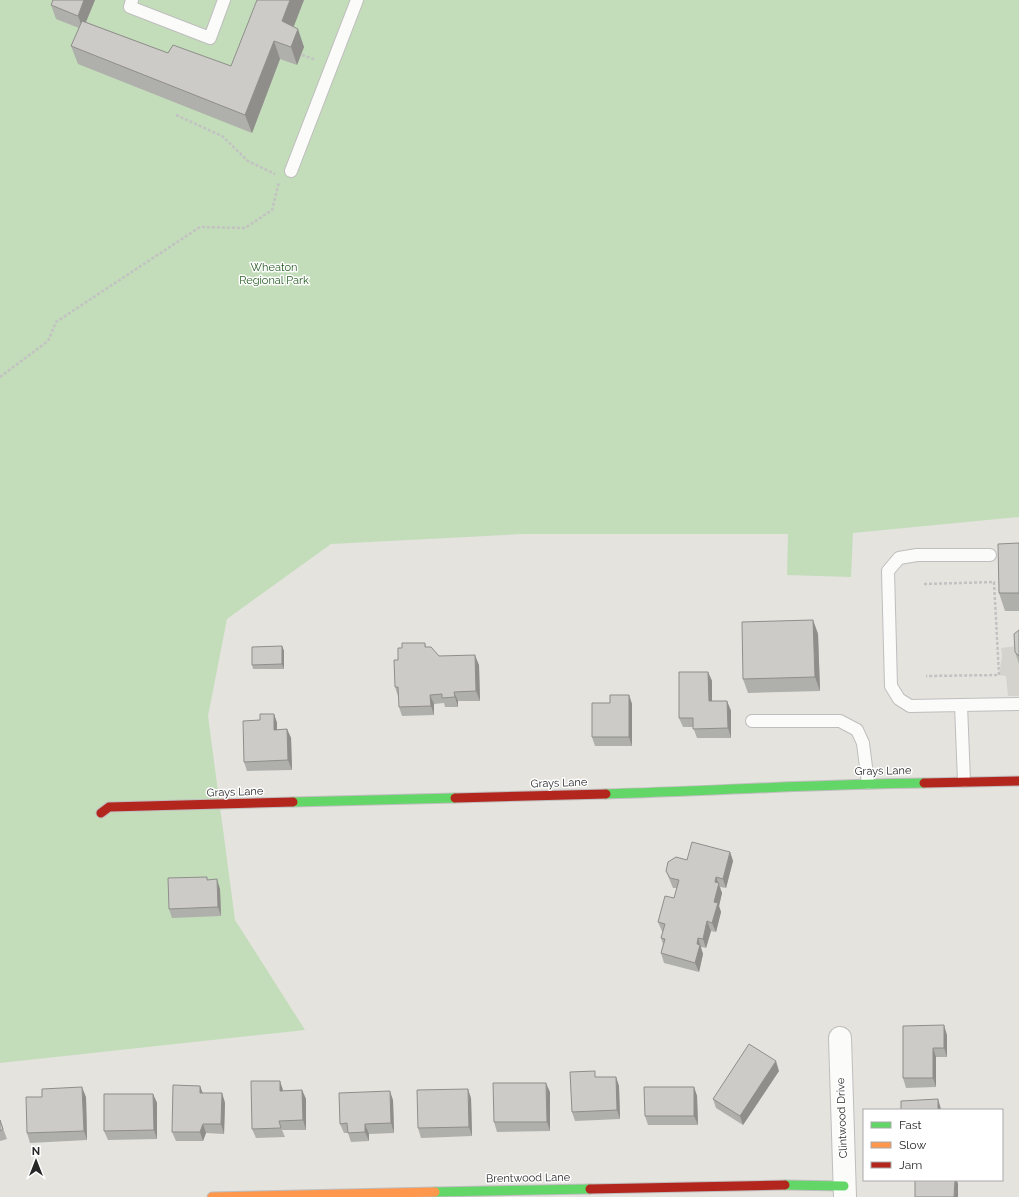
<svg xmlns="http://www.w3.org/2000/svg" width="1019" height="1197" viewBox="0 0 1019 1197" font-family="Raleway,sans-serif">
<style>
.green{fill:#c3ddba}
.plaza{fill:#d5d3cd}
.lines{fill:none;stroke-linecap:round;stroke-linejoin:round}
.lane-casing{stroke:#bfbebe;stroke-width:14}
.street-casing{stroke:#bfbebe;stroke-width:24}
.fast-casing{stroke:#bfbebe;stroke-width:11}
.slow-casing{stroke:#bfbebe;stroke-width:11}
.jam-casing{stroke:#bfbebe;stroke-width:11}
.path{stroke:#c2c2c2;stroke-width:2.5;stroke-dasharray:3 2;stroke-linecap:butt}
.lane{stroke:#fbfbfa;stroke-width:12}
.street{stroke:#fbfbfa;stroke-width:22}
.fast{stroke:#63d668;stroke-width:9}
.slow{stroke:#ff974d;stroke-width:9}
.jam{stroke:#b3261e;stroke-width:9}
.wall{fill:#afafab}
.shaded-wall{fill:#8f8e8b}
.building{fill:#cccbc7;stroke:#8f8e8b}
.labels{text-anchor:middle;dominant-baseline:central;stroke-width:3;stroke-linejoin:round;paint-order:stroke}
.park-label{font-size:11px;fill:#255a22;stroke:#fff}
.street-label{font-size:11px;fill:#272727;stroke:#fff}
</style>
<rect width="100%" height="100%" fill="#e4e3de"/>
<polygon class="green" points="0,0 1019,0 1019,517 853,533 851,577 787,575 788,534 522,534 331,544 227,619 208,716 235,920 305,1030 0,1063"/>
<polygon class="plaza" points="1017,646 1019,650 1019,696 1008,696 1006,676 999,675 1002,656 1001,648"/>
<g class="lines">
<g class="lane-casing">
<g id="lane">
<polyline points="132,0 130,7 210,38 224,0"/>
<polyline points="291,171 357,0"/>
<polyline points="961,705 1019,704"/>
<polyline points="752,721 840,721 857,730 863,743 868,783"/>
<polyline points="964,781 961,705 910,706 899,699 891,686 888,571 899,558 917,555 990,555"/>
</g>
</g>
<g class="street-casing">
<polyline id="street" points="840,1038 845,1197"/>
</g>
<g class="fast-casing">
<g id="fast">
<path d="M 606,794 C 712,791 818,784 924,783"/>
<polyline points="293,802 455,798"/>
<polyline points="785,1185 844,1186"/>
<polyline points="435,1192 590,1189"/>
</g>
</g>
<g class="slow-casing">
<polyline id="slow" points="212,1197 435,1192"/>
</g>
<g class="jam-casing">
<g id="jam">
<polyline points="924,783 1019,781"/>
<polyline points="455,798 606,794"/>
<polyline points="101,813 109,807 293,802"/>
<polyline points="590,1189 785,1185"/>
</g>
</g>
<g class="path">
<polyline points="302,55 316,60"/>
<polyline points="176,115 222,136 248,161 275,174"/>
<polyline points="0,377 48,341 56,322 200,227 245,228 272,210 279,182"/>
<polyline points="924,584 994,582 999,675 926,676"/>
</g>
<use href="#lane" class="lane"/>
<use href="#street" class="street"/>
<use href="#fast" class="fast"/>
<use href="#slow" class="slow"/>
<use href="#jam" class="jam"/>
</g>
<g class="wall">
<polygon points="53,0 95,0 86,22 168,53 231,66 293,27 304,47 297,65 280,59 252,133 78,64 71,46 79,28 56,19 51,5"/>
<polygon points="1019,543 1019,611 1005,611 999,593"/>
<polygon points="813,620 818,634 820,691 748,693 743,679"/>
<polygon points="1019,630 1019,664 1015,652"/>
<polygon points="425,643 426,647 439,656 479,665 480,701 458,701 458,707 445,707 444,703 434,704 434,715 402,716 399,707 399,696 398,696 395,687 398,660 402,648"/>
<polygon points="282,646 284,651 284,669 253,669 252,665"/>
<polygon points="708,672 712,681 712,701 727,701 731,711 731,738 697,738 693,727 683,727 679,718"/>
<polygon points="629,695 632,704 632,746 595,746 592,737 610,703"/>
<polygon points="274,714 277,723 277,730 287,729 291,738 292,770 247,771 244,762 260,720"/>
<polygon points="730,852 733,861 726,888 720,887 722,893 719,906 721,912 716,932 711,931 706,948 702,947 701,948 703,954 699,972 664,963 661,953 663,944 661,938 663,932 662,931 658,922 674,898 677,888 673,888 666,871 687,860"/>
<polygon points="208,880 220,889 221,916 172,918 169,909"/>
<polygon points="903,1026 947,1035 947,1057 936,1057 936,1087 906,1088 903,1078"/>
<polygon points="779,1071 743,1125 716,1108 713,1099"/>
<polygon points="598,1077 616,1077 619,1086 620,1119 575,1121 572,1112"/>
<polygon points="200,1086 203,1093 222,1093 225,1103 224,1134 206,1133 203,1141 176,1141 172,1132"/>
<polygon points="694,1087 697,1096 698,1125 648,1125 645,1116"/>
<polygon points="283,1090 283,1091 302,1090 306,1099 306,1130 282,1130 285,1137 256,1138 252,1129"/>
<polygon points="550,1092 550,1131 497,1132 494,1122"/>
<polygon points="153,1094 157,1103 157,1139 108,1140 104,1131"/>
<polygon points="42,1097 86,1097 87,1140 30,1143 27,1133"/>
<polygon points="471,1098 472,1136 421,1138 418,1128"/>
<polygon points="393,1100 394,1133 369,1134 369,1141 351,1142 348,1133 344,1133 340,1124"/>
<polygon points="0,1120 7,1139 0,1141"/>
</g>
<g class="shaded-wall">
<polygon points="84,0 95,0 83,29 78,16"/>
<polygon points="290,0 304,0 289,39 282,21"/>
<polygon points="298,29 304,47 297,65 291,47"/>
<polygon points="274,41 280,59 252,133 245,115"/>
<polygon points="813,620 818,634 820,691 815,677"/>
<polygon points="282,646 284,651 284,669 282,664"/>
<polygon points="475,655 479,665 480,701 476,691"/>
<polygon points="708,672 712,681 712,711 709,701"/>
<polygon points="454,692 458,701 458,707 455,697"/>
<polygon points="430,695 434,704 434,715 431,706"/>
<polygon points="629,695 632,704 632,746 629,737"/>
<polygon points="727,701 731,711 731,738 728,728"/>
<polygon points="274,714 277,723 277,739 274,730"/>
<polygon points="287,729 291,738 292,770 288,760"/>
<polygon points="730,852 733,861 726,888 723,879"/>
<polygon points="716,877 722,893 719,906 721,912 716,932 712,923 715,882"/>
<polygon points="217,879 220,889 221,916 218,907"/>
<polygon points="707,921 711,931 706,948 703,939"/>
<polygon points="698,938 703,954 699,972 695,963 697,944"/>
<polygon points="944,1025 947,1035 947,1057 944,1048"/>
<polygon points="933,1048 936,1057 936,1087 933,1078"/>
<polygon points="776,1061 779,1071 743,1125 740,1116"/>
<polygon points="616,1077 619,1086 620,1119 617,1110"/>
<polygon points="280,1081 283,1090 283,1100 280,1091"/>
<polygon points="546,1083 550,1092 550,1131 547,1122"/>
<polygon points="200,1086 203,1095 200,1093"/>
<polygon points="82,1087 86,1097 87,1140 84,1131"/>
<polygon points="694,1087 697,1096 698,1125 694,1116"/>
<polygon points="468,1089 471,1098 472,1136 469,1127"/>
<polygon points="302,1090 306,1099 306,1130 303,1120"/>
<polygon points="390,1091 393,1100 394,1133 391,1123"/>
<polygon points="222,1093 225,1103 224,1134 221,1124"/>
<polygon points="153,1094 157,1103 157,1139 154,1130"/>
<polygon points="938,1099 941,1109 941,1110 938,1110"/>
<polygon points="203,1124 206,1133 203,1141 200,1132"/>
<polygon points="365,1124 369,1134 369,1141 365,1132"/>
<polygon points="955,1180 957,1180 958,1184 958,1197 954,1197"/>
</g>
<g class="building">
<polygon points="53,0 84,0 78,16 51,5"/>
<polygon points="257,0 290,0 282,21 298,29 291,47 274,41 245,115 71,46 82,21 168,53 173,45 231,66"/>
<polygon points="1019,543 1019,593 999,593 998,544"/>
<polygon points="813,620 815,677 743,679 742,622"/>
<polygon points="1019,630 1019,656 1015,652 1014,634"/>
<polygon points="402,643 425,643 425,647 431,647 439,656 475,655 476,691 454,692 455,697 442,698 442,694 430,695 431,706 399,707 398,687 395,687 394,660 398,660 398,648 402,648"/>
<polygon points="282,646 282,664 252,665 252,647"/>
<polygon points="679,672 708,672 709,701 727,701 728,728 693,729 693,718 679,718"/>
<polygon points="610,695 629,695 629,737 592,737 592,703 610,703"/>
<polygon points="260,714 274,714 274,730 287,729 288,760 244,762 243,721 260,720"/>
<polygon points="692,842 730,852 723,879 716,877 715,882 719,883 714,902 718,903 712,923 707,921 703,939 698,938 697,944 700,945 695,963 661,953 665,939 661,938 665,924 658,922 665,896 674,898 679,880 670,878 666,871 668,862 676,857 687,860"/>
<polygon points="207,877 207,880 217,879 218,907 169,909 168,878"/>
<polygon points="944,1025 944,1048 933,1048 933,1078 903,1078 903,1026"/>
<polygon points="749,1044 776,1061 740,1116 713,1099"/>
<polygon points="595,1071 595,1077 616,1077 617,1110 572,1112 570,1072"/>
<polygon points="251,1081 280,1081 280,1091 302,1090 303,1120 279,1121 281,1128 252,1129"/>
<polygon points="493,1083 546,1083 547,1122 494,1122"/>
<polygon points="173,1085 200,1086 200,1093 222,1093 221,1124 203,1124 200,1132 172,1132"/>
<polygon points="82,1087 84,1131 27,1133 26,1097 42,1097 42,1089"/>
<polygon points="644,1087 694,1087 694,1116 645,1116"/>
<polygon points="468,1089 469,1127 418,1128 417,1090"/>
<polygon points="390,1091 391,1123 365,1124 365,1132 348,1133 347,1123 340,1124 339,1093"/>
<polygon points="104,1094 153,1094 154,1130 104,1131"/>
<polygon points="938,1099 938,1110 901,1110 901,1101"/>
<polygon points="0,1120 3,1129 0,1131"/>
<polygon points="915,1180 955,1180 954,1197 915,1197"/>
</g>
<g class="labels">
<g class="park-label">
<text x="274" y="267">Wheaton<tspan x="274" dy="13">Regional Park</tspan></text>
</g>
<g class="street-label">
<text transform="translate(883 771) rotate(-1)">Grays Lane</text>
<text transform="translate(559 783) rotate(-2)">Grays Lane</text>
<text transform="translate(235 792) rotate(-2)">Grays Lane</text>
<text transform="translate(842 1118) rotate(-92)">Clintwood Drive</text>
<text transform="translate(528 1178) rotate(-1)">Brentwood Lane</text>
</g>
</g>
<rect x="863" y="1109" width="140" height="72" fill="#ffffff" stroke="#a9a9a9"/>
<rect x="871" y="1122" width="20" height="6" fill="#63d668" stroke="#a9a9a9"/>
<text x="899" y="1129" font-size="12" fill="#272727">Fast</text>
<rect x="871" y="1142" width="20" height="6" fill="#ff974d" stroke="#a9a9a9"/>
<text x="899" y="1149" font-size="12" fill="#272727">Slow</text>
<rect x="871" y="1162" width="20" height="6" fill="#b3261e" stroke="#a9a9a9"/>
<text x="899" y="1169" font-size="12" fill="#272727">Jam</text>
<g transform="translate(36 1161)" stroke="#ffffff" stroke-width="3" paint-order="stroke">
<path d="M0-3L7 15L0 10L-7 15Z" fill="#272727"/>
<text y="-6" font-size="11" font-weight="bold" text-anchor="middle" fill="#272727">N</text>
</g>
</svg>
